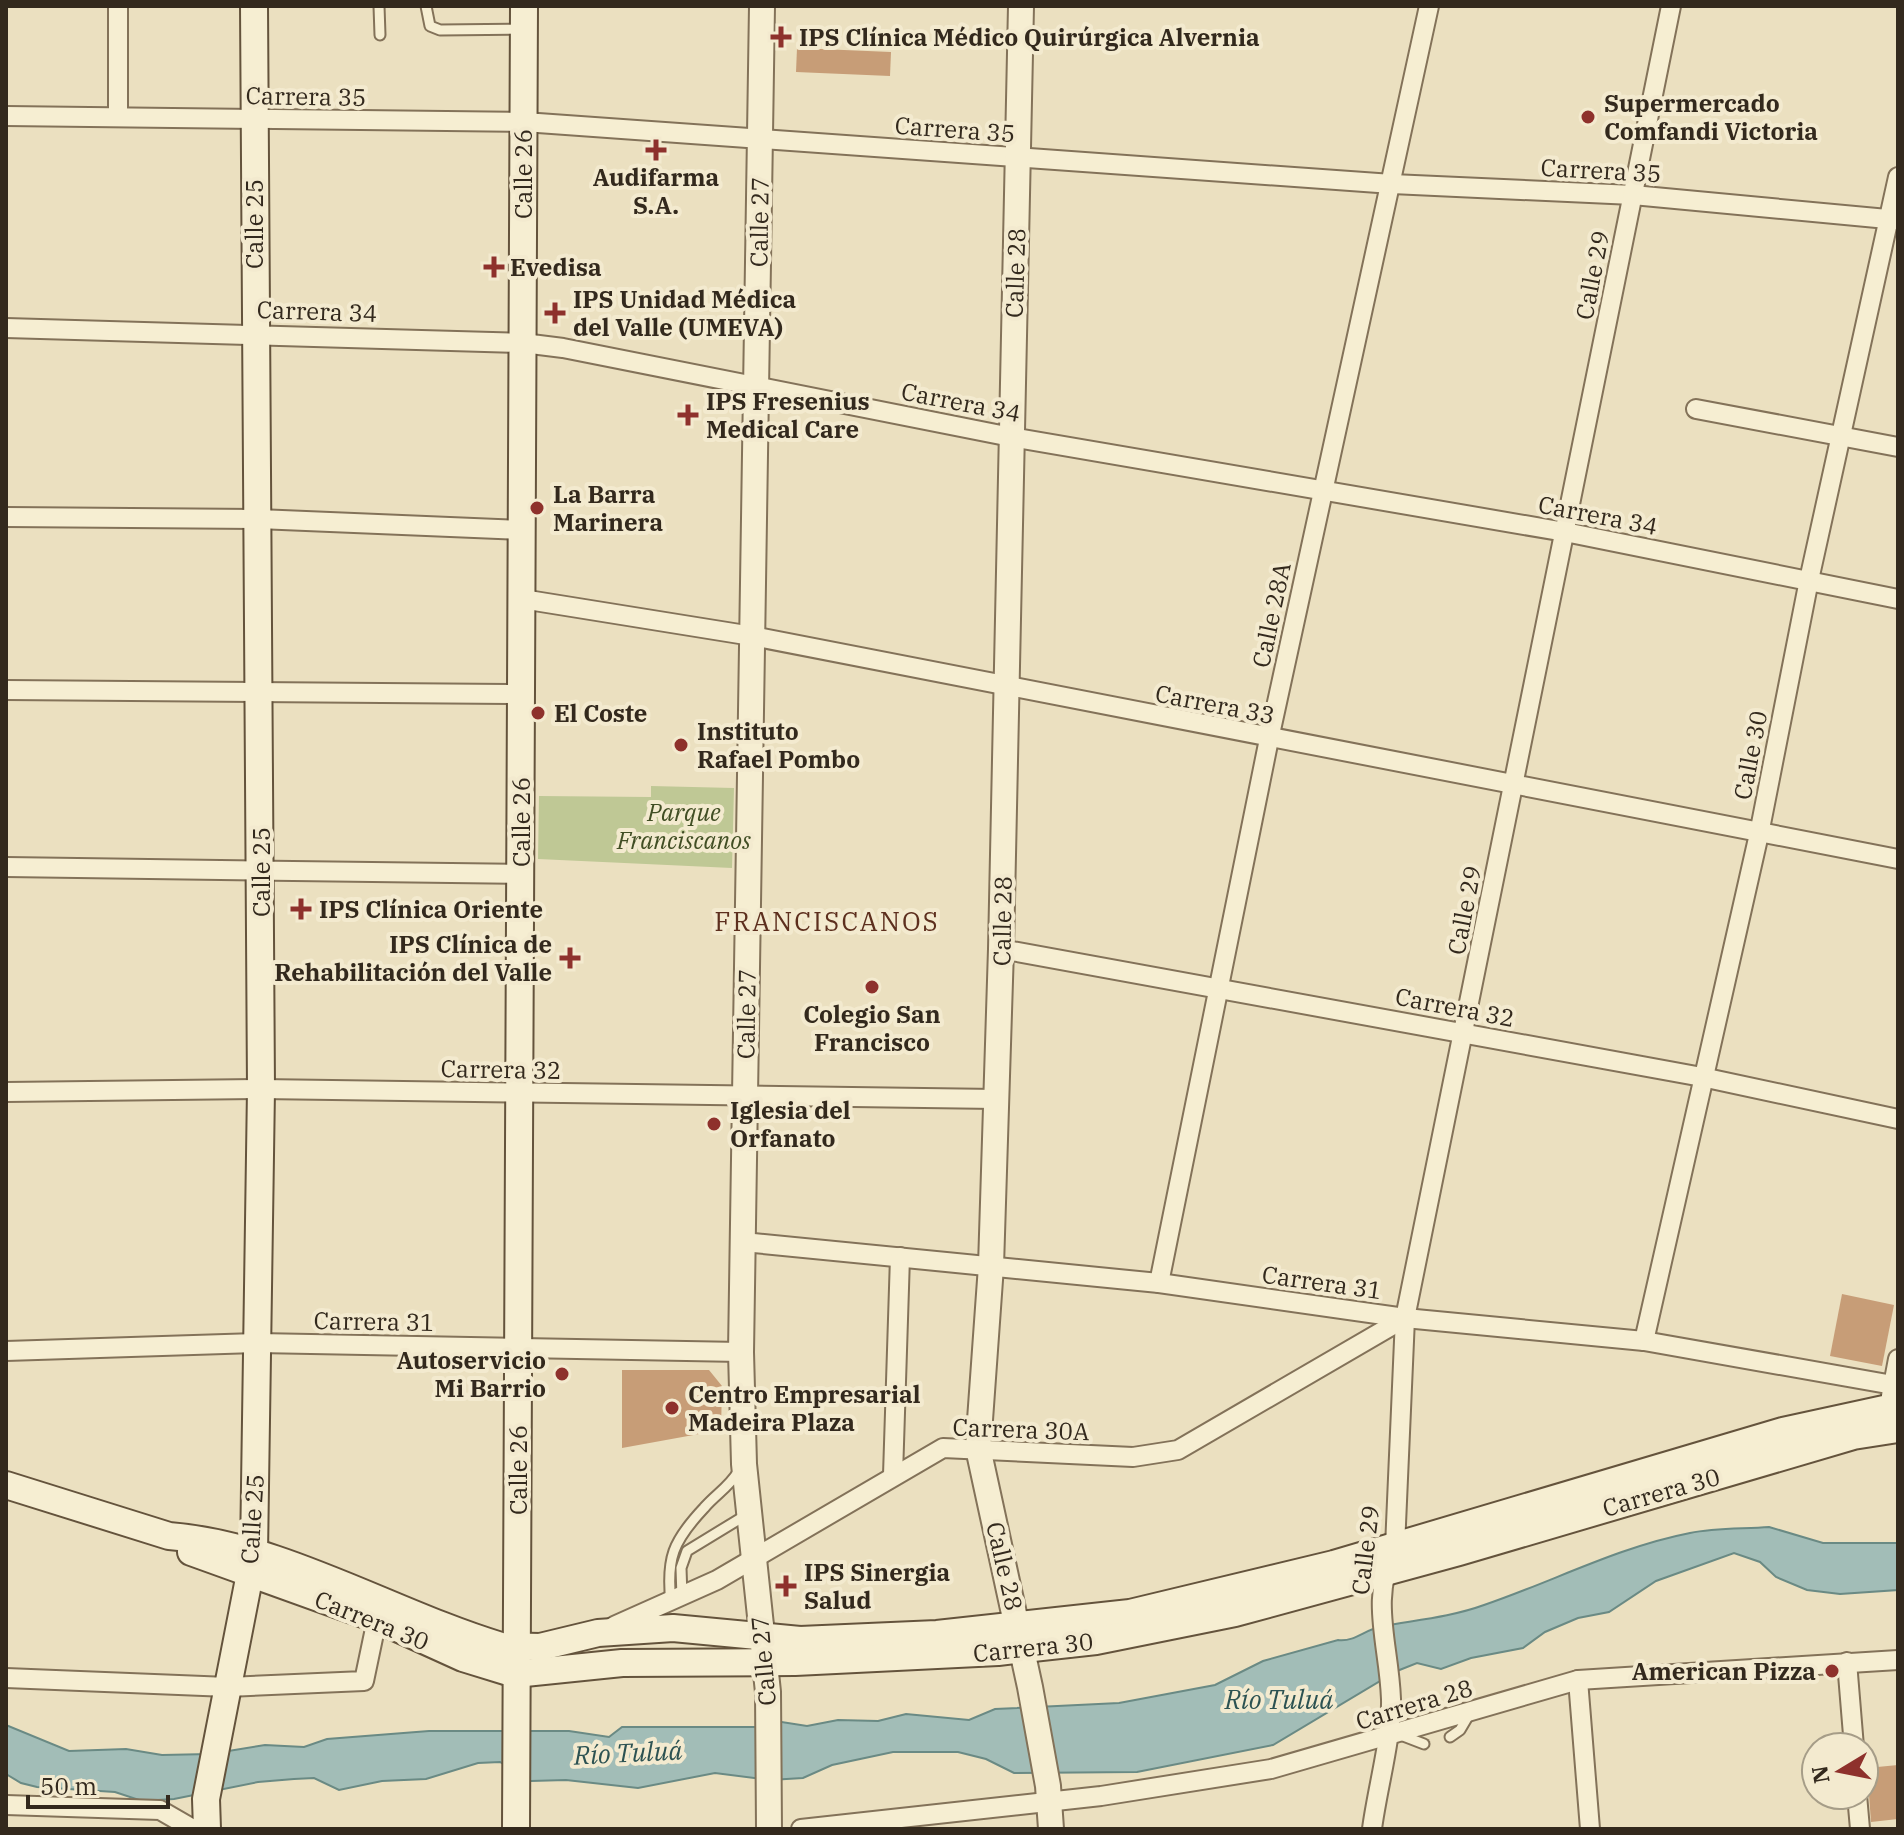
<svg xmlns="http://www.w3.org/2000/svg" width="1904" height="1835" viewBox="0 0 1904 1835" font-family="'IBM Plex Serif',serif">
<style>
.green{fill:#bfc895}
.water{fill:#a2bdb7;stroke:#6a8a84;stroke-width:2}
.building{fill:#c79d77}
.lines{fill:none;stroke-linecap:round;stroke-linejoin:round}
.service-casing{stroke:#837259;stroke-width:13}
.minor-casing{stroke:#837259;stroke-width:22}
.tertiary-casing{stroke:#837259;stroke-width:28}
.secondary-casing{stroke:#64533c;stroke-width:30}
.service{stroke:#f6eed2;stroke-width:9}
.minor{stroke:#f6eed2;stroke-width:18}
.tertiary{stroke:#f6eed2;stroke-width:24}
.secondary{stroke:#f6eed2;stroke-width:26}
.poi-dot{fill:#8e312c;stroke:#f3eacf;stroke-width:3}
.labels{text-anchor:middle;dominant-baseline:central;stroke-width:8;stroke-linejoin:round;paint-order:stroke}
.poi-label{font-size:24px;font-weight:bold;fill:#33291d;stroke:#f3eacf;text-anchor:start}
.street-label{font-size:24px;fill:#33291d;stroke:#f3eacf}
.park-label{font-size:24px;font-style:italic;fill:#414e24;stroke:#f3eacf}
.neighbourhood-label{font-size:26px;letter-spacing:2px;fill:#5d2f1e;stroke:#f3eacf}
.water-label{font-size:26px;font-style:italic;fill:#2c5252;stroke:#f3eacf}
</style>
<rect width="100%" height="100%" fill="#ebe0c0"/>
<polygon class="green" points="651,786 734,788 732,868 538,859 539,796 651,797"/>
<path class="water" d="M 1769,1527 L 1823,1543 L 1898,1543 L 1898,1590 L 1840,1594 L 1807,1590 L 1776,1577 L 1760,1562 L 1734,1553 L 1656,1581 L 1609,1612 L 1578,1618 L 1545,1632 L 1523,1648 L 1471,1658 L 1441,1669 L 1417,1663 L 1397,1671 L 1273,1745 L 1137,1772 L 1014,1773 L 986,1759 L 958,1752 L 893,1752 L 832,1765 L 803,1778 L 770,1780 L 715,1773 L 638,1788 L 566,1780 L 531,1781 L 500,1762 L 478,1763 L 426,1779 L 382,1781 L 339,1790 L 314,1778 L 294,1779 L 258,1782 L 174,1799 L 142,1801 L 115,1792 L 37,1787 L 21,1783 L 6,1774 L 6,1725 L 69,1751 L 126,1749 L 162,1755 L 210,1754 L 265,1745 L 304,1747 L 327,1739 L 429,1731 L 569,1731 L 609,1737 L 622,1727 L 759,1727 L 769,1720 L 807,1726 L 838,1720 L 878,1721 L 906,1714 L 969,1720 L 995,1709 L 1119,1703 L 1215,1685 L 1263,1661 L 1338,1640 C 1356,1642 1365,1629 1383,1626 C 1416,1620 1451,1617 1484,1605 C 1552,1582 1618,1547 1690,1533 C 1715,1528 1743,1529 1769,1527 Z"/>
<g class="building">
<polygon points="797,48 891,52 890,76 796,72"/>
<polygon points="1842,1294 1894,1305 1882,1366 1830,1356"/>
<polygon points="622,1370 709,1370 722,1386 721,1430 622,1448"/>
<polygon points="1898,1765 1898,1819 1871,1822 1867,1768"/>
</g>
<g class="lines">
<g class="service-casing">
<g id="service">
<polyline points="379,6 380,35"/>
<polyline points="426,6 430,26 440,30 521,29"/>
<polyline points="682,1597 681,1568 687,1551 746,1515"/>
<path d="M 671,1603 C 666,1558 673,1541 704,1508 C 715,1495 729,1487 738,1472"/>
<polyline points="1398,1734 1424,1744"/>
<polyline points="1450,1737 1460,1730 1470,1713"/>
</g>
</g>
<g class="minor-casing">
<g id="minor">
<polyline points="118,6 118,117"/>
<polyline points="6,116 524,122 1392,184 1633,195 1898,220"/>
<polyline points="6,328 523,343 563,348 1011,437 1565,532 1898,599"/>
<polyline points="1696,409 1898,447"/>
<polyline points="6,517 258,519 522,530"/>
<polyline points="522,599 752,636 1898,859"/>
<polyline points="6,690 521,694"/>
<polyline points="6,867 520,874"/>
<polyline points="1001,949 1702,1077 1898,1119"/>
<polyline points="6,1092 261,1089 996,1099"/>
<polyline points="743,1242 1159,1283 1405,1318 1644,1341 1893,1385"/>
<polyline points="1159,1283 1269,739 1429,6"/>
<polyline points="1644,1341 1759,834 1809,580 1898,177"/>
<polyline points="6,1351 258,1343 741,1352"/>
<polyline points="1891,1396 1898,1359"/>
<polyline points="893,1475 900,1257"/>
<polyline points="614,1626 717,1580 943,1448 1133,1457 1178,1450 1405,1318"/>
<polyline points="1847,1662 1854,1747"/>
<polyline points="6,1678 228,1687 364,1681 377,1619"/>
<polyline points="1578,1680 1590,1829"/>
<polyline points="1857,1795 1860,1829"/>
<polyline points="6,1805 160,1810 193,1829"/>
<polyline points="801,1829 1101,1796 1271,1769 1578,1680 1898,1660"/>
<path d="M 1372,1829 C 1377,1790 1392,1737 1391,1699 C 1389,1643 1369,1600 1395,1547 L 1405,1318 L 1671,6"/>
</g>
</g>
<g class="tertiary-casing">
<g id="tertiary">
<polyline points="762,6 741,1352 744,1464 768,1692 769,1829"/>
<polyline points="1021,6 1001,949 991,1266 978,1448 1030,1687 1048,1786 1051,1829"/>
</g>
</g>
<g class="secondary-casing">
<g id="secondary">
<path d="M 6,1485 L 169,1536 C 280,1544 394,1614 501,1646 L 540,1647 L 598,1633 L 673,1628 L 800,1640 L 937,1634 L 1130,1613 L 1334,1564 L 1783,1431 L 1898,1406"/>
<polyline points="191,1552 377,1619 463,1658 515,1674 622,1663 795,1662 998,1652 1096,1641 1235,1613 1459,1552 1853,1436 1898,1429"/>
<polyline points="207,1829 206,1799 254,1553 261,1089 254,6"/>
<polyline points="516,1829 524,6"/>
</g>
</g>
<use href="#service" class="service"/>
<use href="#minor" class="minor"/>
<use href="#tertiary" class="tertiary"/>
<use href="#secondary" class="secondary"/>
</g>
<g class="poi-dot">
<path d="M777 25h8v8h8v8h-8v8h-8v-8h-8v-8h8z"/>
<circle cx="1588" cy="117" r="8"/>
<path d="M652 138h8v8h8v8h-8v8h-8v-8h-8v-8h8z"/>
<path d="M490 255h8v8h8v8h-8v8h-8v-8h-8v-8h8z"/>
<path d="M551 301h8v8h8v8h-8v8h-8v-8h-8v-8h8z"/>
<path d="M684 403h8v8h8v8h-8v8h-8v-8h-8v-8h8z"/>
<circle cx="537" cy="508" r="8"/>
<circle cx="538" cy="713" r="8"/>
<circle cx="681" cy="745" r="8"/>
<path d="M297 897h8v8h8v8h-8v8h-8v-8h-8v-8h8z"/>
<path d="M566 946h8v8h8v8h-8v8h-8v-8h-8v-8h8z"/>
<circle cx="872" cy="987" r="8"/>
<circle cx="714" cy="1124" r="8"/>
<circle cx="562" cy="1374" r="8"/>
<circle cx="672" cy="1408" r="8"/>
<path d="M782 1574h8v8h8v8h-8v8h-8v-8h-8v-8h8z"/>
<circle cx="1832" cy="1671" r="8"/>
</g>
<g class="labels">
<g class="poi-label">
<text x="799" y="37">IPS Clínica Médico Quirúrgica Alvernia</text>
<text x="1604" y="103">Supermercado<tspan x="1604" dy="28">Comfandi Victoria</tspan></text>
<text x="656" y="177" text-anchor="middle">Audifarma<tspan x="656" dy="28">S.A.</tspan></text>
<text x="510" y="267">Evedisa</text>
<text x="573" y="299">IPS Unidad Médica<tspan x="573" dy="28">del Valle (UMEVA)</tspan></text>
<text x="706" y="401">IPS Fresenius<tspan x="706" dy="28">Medical Care</tspan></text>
<text x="553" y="494">La Barra<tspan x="553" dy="28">Marinera</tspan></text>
<text x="554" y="713">El Coste</text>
<text x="697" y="731">Instituto<tspan x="697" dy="28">Rafael Pombo</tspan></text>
<text x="319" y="909">IPS Clínica Oriente</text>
<text x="552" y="944" text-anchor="end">IPS Clínica de<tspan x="552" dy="28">Rehabilitación del Valle</tspan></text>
<text x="872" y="1014" text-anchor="middle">Colegio San<tspan x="872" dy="28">Francisco</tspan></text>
<text x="730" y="1110">Iglesia del<tspan x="730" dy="28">Orfanato</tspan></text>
<text x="546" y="1360" text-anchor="end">Autoservicio<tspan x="546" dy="28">Mi Barrio</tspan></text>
<text x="688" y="1394">Centro Empresarial<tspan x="688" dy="28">Madeira Plaza</tspan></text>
<text x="804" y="1572">IPS Sinergia<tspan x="804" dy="28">Salud</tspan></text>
<text x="1816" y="1671" text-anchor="end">American Pizza</text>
</g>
<g class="street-label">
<text transform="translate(306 96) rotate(1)">Carrera 35</text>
<text transform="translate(955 129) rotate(4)">Carrera 35</text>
<text transform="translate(1601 170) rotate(3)">Carrera 35</text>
<text transform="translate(523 174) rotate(-90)">Calle 26</text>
<text transform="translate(759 222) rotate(-89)">Calle 27</text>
<text transform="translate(254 224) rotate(-90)">Calle 25</text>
<text transform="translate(1015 273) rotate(-88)">Calle 28</text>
<text transform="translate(1592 275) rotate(-79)">Calle 29</text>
<text transform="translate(317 311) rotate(2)">Carrera 34</text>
<text transform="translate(961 402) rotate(11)">Carrera 34</text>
<text transform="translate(1598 515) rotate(11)">Carrera 34</text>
<text transform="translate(1271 615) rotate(-78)">Calle 28A</text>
<text transform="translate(1215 704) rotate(11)">Carrera 33</text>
<text transform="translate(1750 755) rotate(-79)">Calle 30</text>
<text transform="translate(521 822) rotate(-90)">Calle 26</text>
<text transform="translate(261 872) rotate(-90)">Calle 25</text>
<text transform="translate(1464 910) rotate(-79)">Calle 29</text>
<text transform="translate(1002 921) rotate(-89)">Calle 28</text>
<text transform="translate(1455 1007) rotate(11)">Carrera 32</text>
<text transform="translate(746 1014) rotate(-89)">Calle 27</text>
<text transform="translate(501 1069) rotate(1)">Carrera 32</text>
<text transform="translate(1322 1282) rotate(8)">Carrera 31</text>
<text transform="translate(374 1321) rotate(1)">Carrera 31</text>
<text transform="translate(1021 1429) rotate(2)">Carrera 30A</text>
<text transform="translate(518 1470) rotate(-90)">Calle 26</text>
<text transform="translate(1661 1492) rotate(-16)">Carrera 30</text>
<text transform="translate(252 1519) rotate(-86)">Calle 25</text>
<text transform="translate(1365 1550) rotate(-83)">Calle 29</text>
<text transform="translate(1005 1566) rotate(77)">Calle 28</text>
<text transform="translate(372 1620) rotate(22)">Carrera 30</text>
<text transform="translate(1033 1647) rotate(-6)">Carrera 30</text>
<text transform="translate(763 1661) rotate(-95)">Calle 27</text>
<text transform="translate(1414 1704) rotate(-17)">Carrera 28</text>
</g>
<g class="park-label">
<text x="684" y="812">Parque<tspan x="684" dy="28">Franciscanos</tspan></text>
</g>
<g class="neighbourhood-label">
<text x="827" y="921">FRANCISCANOS</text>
</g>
<g class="water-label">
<text x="1279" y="1699">Río Tuluá</text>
<text transform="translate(628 1752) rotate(-3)">Río Tuluá</text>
</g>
</g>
<rect width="1904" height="1835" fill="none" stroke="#33291d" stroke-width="16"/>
<g transform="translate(1840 1771) rotate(260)"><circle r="38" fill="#f3eacf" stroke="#a69d88" stroke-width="2"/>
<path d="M0-6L14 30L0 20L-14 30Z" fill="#8e312c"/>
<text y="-12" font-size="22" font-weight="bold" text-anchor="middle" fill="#33291d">N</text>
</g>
<path d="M28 1795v12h140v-12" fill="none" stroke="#33291d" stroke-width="4"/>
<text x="40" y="1795" font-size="24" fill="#33291d" stroke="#f3eacf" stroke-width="6" paint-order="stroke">50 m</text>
</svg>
